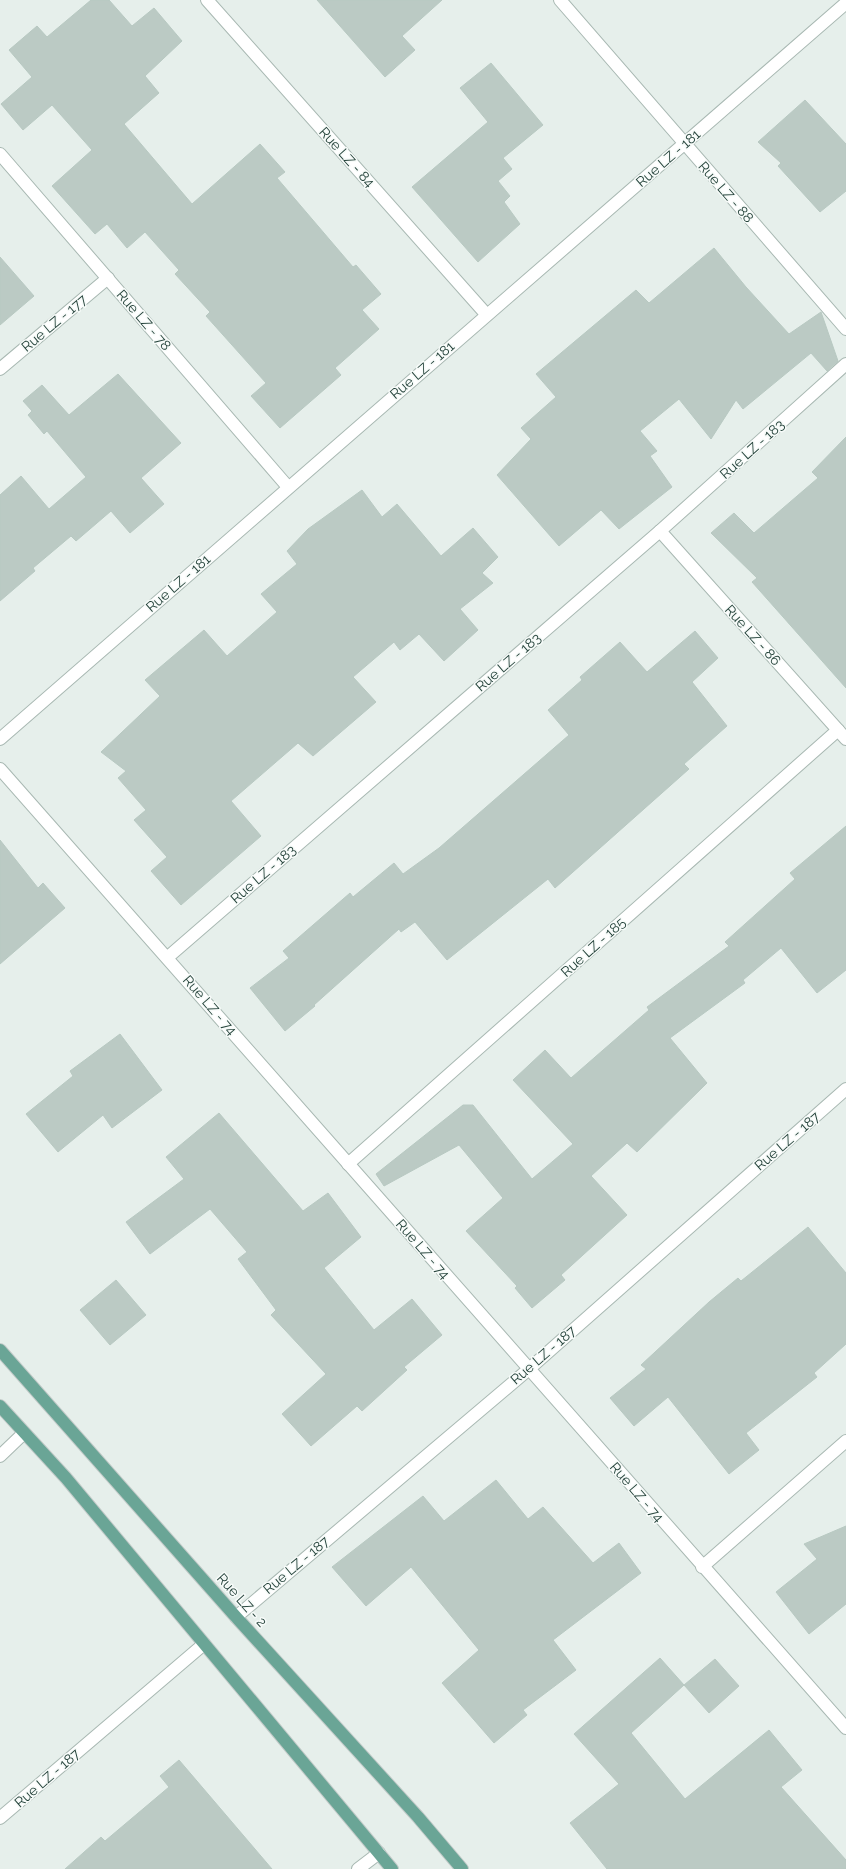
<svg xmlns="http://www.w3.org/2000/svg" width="846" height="1869" viewBox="0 0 846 1869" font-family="Raleway,sans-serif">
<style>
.building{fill:#bbcac4;stroke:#b8c9c2}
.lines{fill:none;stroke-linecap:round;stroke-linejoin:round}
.minor-casing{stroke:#a8b8b2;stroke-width:14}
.major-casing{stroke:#c2cac8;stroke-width:14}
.minor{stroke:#fff;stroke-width:12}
.major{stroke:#6aa596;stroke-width:12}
.labels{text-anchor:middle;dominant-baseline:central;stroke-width:3;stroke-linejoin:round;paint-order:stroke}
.street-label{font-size:14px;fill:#24423a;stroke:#f7fbf9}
</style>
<rect width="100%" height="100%" fill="#e6efeb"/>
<g class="building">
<polygon points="91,0 109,0 132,26 154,8 182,41 145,76 159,93 124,124 192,204 260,144 285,172 277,178 353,267 356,265 381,294 362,310 379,329 335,368 341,375 280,428 251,396 266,383 206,316 210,312 175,274 179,270 145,232 127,248 107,224 95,234 52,186 92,150 52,105 23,130 1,104 32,77 9,50 37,26 47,37"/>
<polygon points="317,0 442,0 402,36 415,50 385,77"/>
<polygon points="491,63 543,125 503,158 512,169 498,181 510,196 504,202 520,224 478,262 412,187 488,122 460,88"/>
<polygon points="805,100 846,144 846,191 820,212 778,166 781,163 758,142"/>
<polygon points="714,248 746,287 789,334 821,312 838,361 827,371 811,353 743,409 736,400 711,439 679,399 640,431 657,451 650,456 672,487 619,529 601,510 559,546 497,475 531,439 521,428 556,397 536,374 636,290 649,303"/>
<polygon points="0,257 34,296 0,325"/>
<polygon points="118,374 181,443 141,478 164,504 130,533 111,511 76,541 71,536 33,568 35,571 0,601 0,495 21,476 49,509 86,477 47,431 44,434 28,415 32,411 23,401 42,385 69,415"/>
<polygon points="846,437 846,688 752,582 757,578 711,533 734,513 754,533 818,478 812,472"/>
<polygon points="362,490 382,517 397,504 441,556 473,528 498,557 482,573 493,583 460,609 478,630 444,661 419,634 400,650 394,642 353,677 376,702 313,756 298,743 231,801 261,836 181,905 151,871 167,857 134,820 146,810 118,778 126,771 101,752 160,696 145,680 204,630 227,656 277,612 261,594 297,564 287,551 308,529"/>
<polygon points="695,631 718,658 692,682 727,726 684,764 689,769 555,888 548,879 447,960 415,922 401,932 399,929 314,1005 315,1006 285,1031 250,988 289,958 283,951 350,893 353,897 394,863 403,874 439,848 569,735 548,710 582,680 580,677 620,642 647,672"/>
<polygon points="846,826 846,970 817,993 781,948 743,980 745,983 670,1038 707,1083 637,1152 627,1143 591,1176 627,1215 561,1275 565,1280 532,1308 515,1288 517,1286 466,1231 503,1198 459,1145 384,1186 376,1174 463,1105 473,1105 532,1179 573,1144 513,1080 545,1050 571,1078 649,1010 647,1007 729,946 725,942 795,879 790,873"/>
<polygon points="0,840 38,888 43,883 65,908 0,964"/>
<polygon points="120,1034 162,1090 112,1128 103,1115 58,1152 26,1114 73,1076 70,1071"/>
<polygon points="219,1113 303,1211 328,1193 361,1237 324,1268 374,1330 412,1299 442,1335 404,1367 407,1370 362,1411 357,1406 311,1446 282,1414 326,1374 271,1315 276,1310 238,1259 247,1252 210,1209 150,1254 126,1222 184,1179 166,1157"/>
<polygon points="808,1227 846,1273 846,1344 814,1373 817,1377 746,1433 759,1450 729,1474 668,1397 634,1426 610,1398 646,1369 641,1365 709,1302 738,1278 741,1281"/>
<polygon points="116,1280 146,1315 110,1345 80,1310"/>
<polygon points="496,1480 528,1519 543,1507 593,1563 619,1543 641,1573 553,1640 576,1670 523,1710 527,1715 494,1743 442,1683 479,1650 411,1567 366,1606 332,1567 423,1496 444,1521"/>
<polygon points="846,1526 846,1604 809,1634 776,1592 817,1559 804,1544"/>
<polygon points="660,1658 684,1685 631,1733 685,1799 769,1730 802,1770 781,1787 846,1860 846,1869 607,1869 570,1823 619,1784 574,1734"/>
<polygon points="715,1659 739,1686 709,1713 684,1685"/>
<polygon points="179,1760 272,1869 65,1869 101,1837 105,1841 169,1787 160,1776"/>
</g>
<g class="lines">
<g class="minor-casing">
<g id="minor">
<polyline points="207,0 486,314"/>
<polyline points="560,0 846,329"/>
<polyline points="0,154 288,487"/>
<polyline points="0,369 108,278"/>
<polyline points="660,531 846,739"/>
<polyline points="0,739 846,3"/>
<path d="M 0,769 C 284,1087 562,1410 846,1728"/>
<polyline points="168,957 660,531 846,364"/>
<polyline points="348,1164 838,730"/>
<polyline points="0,1456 24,1433"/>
<polyline points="702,1567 846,1441"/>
<polyline points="236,1617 529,1369 846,1089"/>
<polyline points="0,1818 204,1644"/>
<polyline points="358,1869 379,1853"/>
</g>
</g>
<g class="major-casing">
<g id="major">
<polyline points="0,1350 236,1617 418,1817 462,1869"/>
<polyline points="0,1406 66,1478 392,1869"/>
</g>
</g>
<use href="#minor" class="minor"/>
<use href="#major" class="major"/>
</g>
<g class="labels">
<g class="street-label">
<text transform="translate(347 157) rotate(48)">Rue LZ - 84</text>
<text transform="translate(668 158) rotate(-41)">Rue LZ - 181</text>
<text transform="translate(726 192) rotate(49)">Rue LZ - 88</text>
<text transform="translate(144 320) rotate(49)">Rue LZ - 78</text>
<text transform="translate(54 323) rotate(-40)">Rue LZ - 177</text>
<text transform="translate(422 370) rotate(-41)">Rue LZ - 181</text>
<text transform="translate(752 449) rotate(-42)">Rue LZ - 183</text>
<text transform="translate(178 583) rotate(-41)">Rue LZ - 181</text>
<text transform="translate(753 635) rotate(48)">Rue LZ - 86</text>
<text transform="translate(508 662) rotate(-41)">Rue LZ - 183</text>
<text transform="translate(263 874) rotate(-41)">Rue LZ - 183</text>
<text transform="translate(593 947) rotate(-42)">Rue LZ - 185</text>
<text transform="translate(210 1005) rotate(49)">Rue LZ - 74</text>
<text transform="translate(787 1141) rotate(-41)">Rue LZ - 187</text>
<text transform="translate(423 1249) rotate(49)">Rue LZ - 74</text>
<text transform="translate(543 1355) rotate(-41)">Rue LZ - 187</text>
<text transform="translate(637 1492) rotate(49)">Rue LZ - 74</text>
<text transform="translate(296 1565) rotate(-40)">Rue LZ - 187</text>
<text transform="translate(242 1600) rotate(48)">Rue LZ - 2</text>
<text transform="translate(47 1778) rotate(-41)">Rue LZ - 187</text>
</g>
</g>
</svg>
